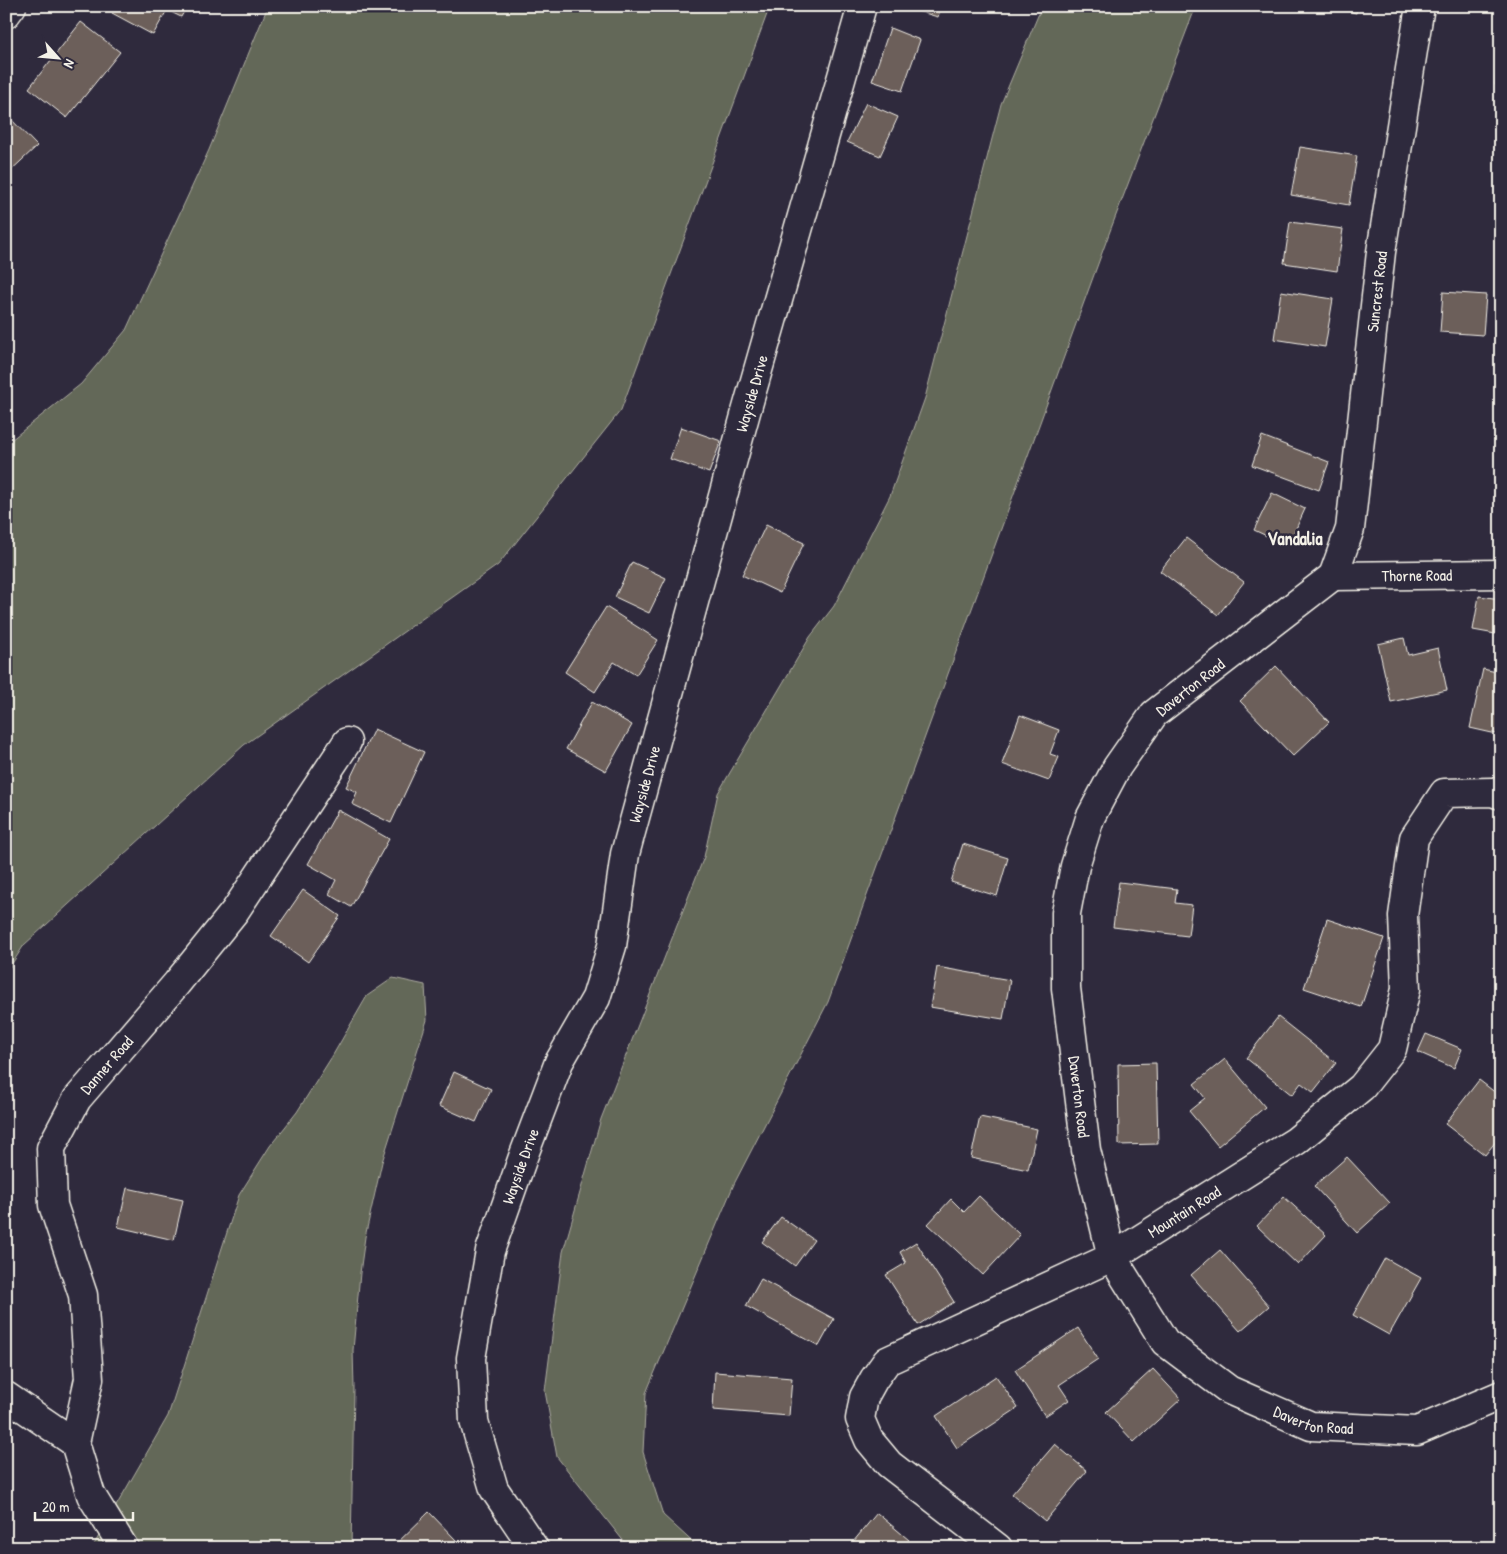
<svg xmlns="http://www.w3.org/2000/svg" width="1507" height="1554" viewBox="0 0 1507 1554" font-family="'Patrick Hand',sans-serif">
<style>
.green{fill:#646759;stroke:#acaca0}
.building{fill:#6c5e5a;stroke:#f4f1e8}
.lines{fill:none;stroke-linecap:round;stroke-linejoin:round}
.minor-casing{stroke:#f4f1e8;stroke-width:31}
.tertiary-casing{stroke:#f4f1e8;stroke-width:31}
.minor{stroke:#2f2a3d;stroke-width:28}
.tertiary{stroke:#2f2a3d;stroke-width:28}
.labels{text-anchor:middle;dominant-baseline:central;stroke-width:5;stroke-linejoin:round;paint-order:stroke}
.street-label{font-size:16px;fill:#f4f1e8;stroke:#2f2a3d}
.neighbourhood-label{font-size:18px;font-weight:bold;fill:#f4f1e8;stroke:#2f2a3d}
</style>
<rect width="100%" height="100%" fill="#2f2a3d"/>
<filter id="ink" filterUnits="userSpaceOnUse"><feTurbulence type="fractalNoise" baseFrequency=".02" numOctaves="2"/><feDisplacementMap in="SourceGraphic" scale="10" xChannelSelector="R" yChannelSelector="G"/><feConvolveMatrix kernelMatrix="1 2 1 2 8 2 1 2 1" color-interpolation-filters="sRGB"/></filter>
<g filter="url(#ink)">
<g class="green">
<polygon points="268,6 770,6 621,410 498,565 244,745 24,945 6,973 6,444 81,384 126,330 209,150"/>
<polygon points="1042,6 1196,6 1110,231 828,1002 734,1184 646,1393 643,1452 663,1515 699,1548 629,1548 557,1457 545,1391 563,1252 601,1119 704,857 718,793 810,637 834,606 890,496 925,398 1001,104"/>
<polygon points="393,978 425,985 427,1020 382,1162 365,1237 360,1273 353,1350 354,1388 351,1548 92,1548 168,1416 239,1195 270,1146 297,1112 333,1055 367,996"/>
</g>
<g class="building">
<polygon points="116,6 187,6 181,17 167,10 153,35 112,13"/>
<polygon points="900,6 941,6 938,17"/>
<polygon points="1331,6 1358,6 1356,13"/>
<polygon points="81,22 120,52 67,118 29,88"/>
<polygon points="890,28 920,40 902,91 872,81"/>
<polygon points="1500,36 1501,37 1501,86 1495,85"/>
<polygon points="866,103 898,117 880,156 847,142"/>
<polygon points="6,114 37,146 6,175"/>
<polygon points="1300,147 1357,156 1349,205 1291,195"/>
<polygon points="1290,222 1343,229 1337,271 1284,263"/>
<polygon points="1281,291 1333,299 1325,347 1274,339"/>
<polygon points="1443,292 1486,295 1483,335 1440,332"/>
<polygon points="681,427 721,441 709,473 670,459"/>
<polygon points="1262,436 1329,462 1319,490 1252,465"/>
<polygon points="1272,493 1305,509 1288,546 1254,530"/>
<polygon points="766,525 804,543 780,593 742,575"/>
<polygon points="1186,538 1244,582 1218,615 1160,571"/>
<polygon points="632,562 666,578 649,613 615,597"/>
<polygon points="1479,596 1501,599 1501,635 1473,630"/>
<polygon points="606,607 658,640 636,675 614,662 595,692 565,672"/>
<polygon points="1404,638 1408,655 1438,648 1447,690 1391,702 1378,644"/>
<polygon points="1276,666 1329,722 1293,756 1240,701"/>
<polygon points="1483,669 1501,673 1501,735 1470,728"/>
<polygon points="592,702 632,725 606,771 566,749"/>
<polygon points="1020,715 1059,730 1050,754 1059,757 1049,781 1002,764"/>
<polygon points="374,729 424,752 391,823 352,804 357,792 346,787"/>
<polygon points="338,810 389,839 351,907 329,894 336,880 308,864"/>
<polygon points="963,844 1008,858 997,896 951,882"/>
<polygon points="1119,882 1177,889 1175,903 1192,905 1188,936 1113,927"/>
<polygon points="303,890 340,916 308,962 271,936"/>
<polygon points="1327,919 1384,938 1361,1007 1304,988"/>
<polygon points="937,967 1010,980 1003,1019 930,1007"/>
<polygon points="1278,1017 1336,1063 1313,1092 1301,1083 1292,1095 1246,1058"/>
<polygon points="1426,1034 1462,1049 1454,1068 1418,1052"/>
<polygon points="1225,1059 1265,1107 1218,1146 1189,1111 1205,1098 1194,1084"/>
<polygon points="1156,1063 1158,1144 1119,1145 1118,1064"/>
<polygon points="454,1072 491,1089 476,1122 439,1106"/>
<polygon points="1479,1080 1501,1097 1501,1135 1485,1155 1445,1124"/>
<polygon points="980,1117 1037,1129 1028,1170 971,1158"/>
<polygon points="1347,1157 1390,1203 1357,1233 1314,1186"/>
<polygon points="127,1188 183,1200 174,1240 118,1227"/>
<polygon points="979,1196 1020,1235 983,1275 928,1224 951,1199 964,1212"/>
<polygon points="1284,1197 1326,1235 1298,1265 1257,1226"/>
<polygon points="781,1217 814,1240 795,1266 762,1242"/>
<polygon points="916,1242 954,1302 918,1325 886,1275 906,1263 900,1252"/>
<polygon points="1220,1250 1269,1306 1240,1331 1191,1275"/>
<polygon points="1385,1258 1421,1278 1389,1335 1353,1315"/>
<polygon points="761,1279 834,1319 819,1346 746,1306"/>
<polygon points="1078,1328 1098,1359 1059,1385 1069,1400 1045,1416 1015,1370"/>
<polygon points="1153,1369 1181,1399 1134,1442 1106,1412"/>
<polygon points="715,1372 792,1378 789,1416 713,1410"/>
<polygon points="996,1376 1018,1408 957,1448 936,1416"/>
<polygon points="1055,1444 1087,1471 1045,1521 1012,1494"/>
<polygon points="429,1512 456,1540 448,1548 392,1548"/>
<polygon points="877,1513 909,1540 903,1548 848,1548"/>
</g>
<g class="lines">
<g class="minor-casing">
<g id="minor">
<path id="s1" d="M 1333,576 L 1154,714 L 1117,767 L 1090,818 L 1075,866 L 1066,913 L 1066,988 L 1086,1150 L 1112,1257 L 1165,1342 L 1229,1390 L 1311,1426 L 1417,1431 L 1501,1395"/>
<path id="s2" d="M 1333,576 L 1350,529 L 1381,252 L 1420,6"/>
<path id="s3" d="M 1333,576 L 1501,574"/>
<polyline points="6,1396 75,1443"/>
<path id="s4" d="M 124,1548 L 91,1495 L 75,1443 L 89,1379 L 83,1295 L 53,1205 L 51,1148 L 77,1099 L 177,983 L 235,911 L 347,742"/>
<path id="s5" d="M 534,1548 L 494,1489 L 474,1421 L 471,1358 L 490,1251 L 523,1157 L 559,1062 L 596,998 L 612,946 L 625,854 L 746,412 L 862,6"/>
<path id="s6" d="M 998,1548 L 889,1464 L 869,1440 L 860,1419 L 864,1397 L 874,1379 L 887,1361 L 1112,1257 L 1296,1141 L 1362,1087 L 1392,1049 L 1406,989 L 1403,916 L 1414,838 L 1444,793 L 1492,792 L 1501,795"/>
</g>
</g>
<g class="tertiary-casing">
<polyline id="tertiary" points="6,14 12,6"/>
</g>
<use href="#minor" class="minor"/>
<use href="#tertiary" class="tertiary"/>
</g>
</g>
<g class="labels">
<g class="street-label">
<text stroke="none"><textPath href="#s2" startOffset="289">Suncrest Road</textPath></text>
<text stroke="none"><textPath href="#s5" startOffset="1214">Wayside Drive</textPath></text>
<text stroke="none"><textPath href="#s3" startOffset="84">Thorne Road</textPath></text>
<text transform="translate(1190 687) rotate(-38)">Daverton Road</text>
<text stroke="none"><textPath href="#s5" startOffset="809">Wayside Drive</textPath></text>
<text stroke="none"><textPath href="#s4" startOffset="519">Danner Road</textPath></text>
<text stroke="none"><textPath href="#s1" startOffset="631">Daverton Road</textPath></text>
<text stroke="none"><textPath href="#s5" startOffset="404">Wayside Drive</textPath></text>
<text stroke="none"><textPath href="#s6" startOffset="590">Mountain Road</textPath></text>
<text stroke="none"><textPath href="#s1" startOffset="1066">Daverton Road</textPath></text>
</g>
<g class="neighbourhood-label">
<text x="1295" y="538">Vandalia</text>
</g>
</g>
<rect width="1507" height="1554" fill="none" stroke="#2f2a3d" stroke-width="25"/>
<rect x="12" y="12" width="1482" height="1529" fill="none" stroke="#f4f1e8" stroke-width="2" filter="url(#ink)"/>
<g transform="translate(58 58) rotate(117)" stroke="#2f2a3d" stroke-width="4" paint-order="stroke">
<path d="M0-4L9 19L0 12L-9 19Z" fill="#f4f1e8"/>
<text y="-8" font-size="14" font-weight="bold" text-anchor="middle" fill="#f4f1e8">N</text>
</g>
<path d="M35 1512v8h98v-8" fill="none" stroke="#f4f1e8" stroke-width="2.5"/>
<text x="42" y="1512" font-size="15" fill="#f4f1e8" stroke="#2f2a3d" stroke-width="4" paint-order="stroke">20 m</text>
</svg>
